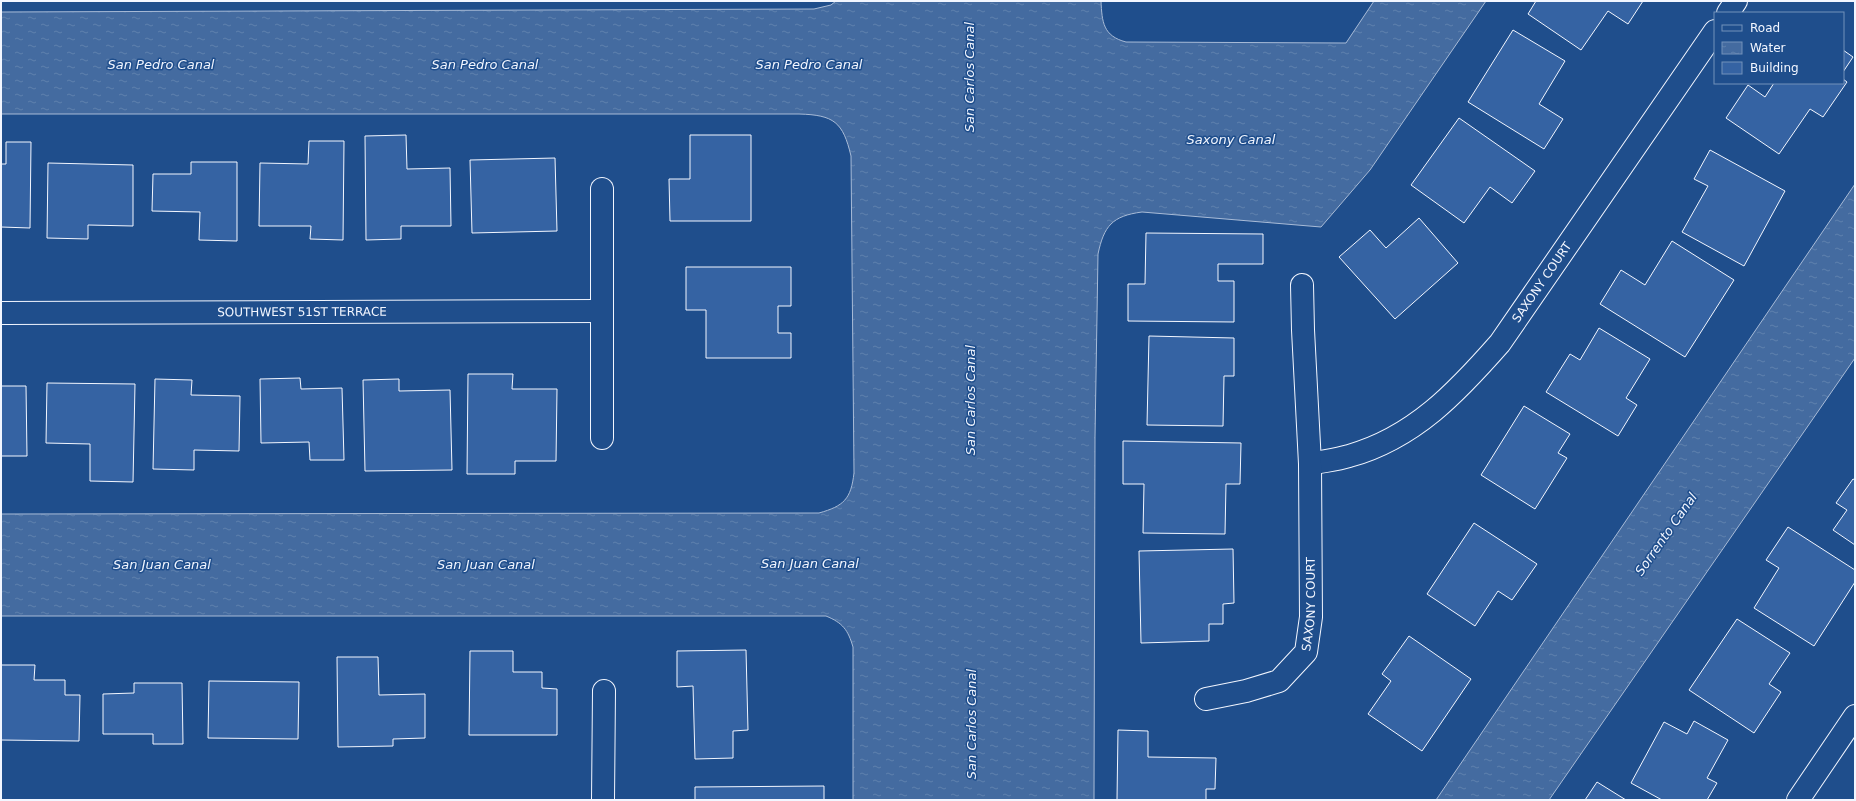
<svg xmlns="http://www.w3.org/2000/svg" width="1856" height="801" viewBox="0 0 1856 801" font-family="'DejaVu Sans',sans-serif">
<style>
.water{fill:url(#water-ripples);stroke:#a8bbd7}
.building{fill:#3563a3;stroke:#f2f6ff}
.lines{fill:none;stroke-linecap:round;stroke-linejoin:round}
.minor-casing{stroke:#f2f6ff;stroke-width:24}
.minor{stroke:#1f4e8c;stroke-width:22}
.labels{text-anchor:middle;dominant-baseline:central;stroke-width:3;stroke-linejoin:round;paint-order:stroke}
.street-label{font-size:12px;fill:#f2f6ff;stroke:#1f4e8c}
.water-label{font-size:13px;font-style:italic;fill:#f2f6ff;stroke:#1f4e8c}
</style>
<defs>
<pattern id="water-ripples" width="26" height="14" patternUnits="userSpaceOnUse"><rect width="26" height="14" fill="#446ba0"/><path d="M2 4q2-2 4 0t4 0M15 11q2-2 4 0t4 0" fill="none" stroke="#5f81ae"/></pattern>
</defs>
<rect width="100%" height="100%" fill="#1f4e8c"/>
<g class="water">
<path d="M 836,1 L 1101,1 C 1102,22 1103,36 1126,42 L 1346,43 L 1374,1 L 1486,1 L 1370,170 L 1321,227 L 1142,212 C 1112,216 1104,226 1098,254 L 1095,437 L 1094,800 L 853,800 L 853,647 C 848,630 843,623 826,616 L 1,616 L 1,514 L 819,513 C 844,506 851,499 854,473 L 851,156 C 843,122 834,115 799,114 L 1,114 L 1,12 L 814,9 L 831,5 Z"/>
<polygon points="1855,184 1855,358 1549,800 1436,800"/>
</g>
<g class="building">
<polygon points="1536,1 1643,1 1628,24 1608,11 1581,50 1528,14"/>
<polygon points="1513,30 1565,61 1539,104 1563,119 1544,149 1468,102"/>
<polygon points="1843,50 1853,57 1843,72"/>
<polygon points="1843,79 1847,82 1823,117 1810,109 1779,154 1726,118 1748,85 1765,97 1774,83 1843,83"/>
<polygon points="1459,118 1535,171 1512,203 1490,187 1464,223 1411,185"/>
<polygon points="406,135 407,169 450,168 451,226 401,226 401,239 366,240 365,136"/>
<polygon points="690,135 751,135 751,221 670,221 669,179 690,179"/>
<polygon points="309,141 344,141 343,240 310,239 311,226 259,226 260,163 308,164"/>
<polygon points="6,142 31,142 30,228 1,227 1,164 6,164"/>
<polygon points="1710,150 1785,191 1744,266 1682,232 1708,186 1694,179"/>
<polygon points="555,158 557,231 472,233 470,160"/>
<polygon points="191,162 237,162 237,241 199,240 200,212 152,211 153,174 191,174"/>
<polygon points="48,163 133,165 133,226 88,225 88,239 47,238"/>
<polygon points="1419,218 1458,263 1395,319 1339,257 1370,230 1386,248"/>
<polygon points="1146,233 1263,234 1263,264 1218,264 1218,281 1234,281 1234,322 1128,321 1128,284 1145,284"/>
<polygon points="1672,241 1734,280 1685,357 1600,304 1621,270 1645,285"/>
<polygon points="686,267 791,267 791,306 778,306 778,333 791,333 791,358 706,358 706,310 686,310"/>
<polygon points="1599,328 1650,359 1626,398 1637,405 1618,436 1546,392 1570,354 1580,360"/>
<polygon points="1149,336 1234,338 1234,376 1224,376 1223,426 1147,425"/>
<polygon points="468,374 513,374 512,389 557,389 556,461 515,461 515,474 467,474"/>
<polygon points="300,378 301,389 342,388 344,460 310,460 309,442 261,443 260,379"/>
<polygon points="155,379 192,380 191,395 240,396 239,451 194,450 194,470 153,469"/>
<polygon points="399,379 399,391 450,390 452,470 365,471 363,380"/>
<polygon points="47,383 135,384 133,482 90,481 90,444 46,443"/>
<polygon points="1,386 26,386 27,456 1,456"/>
<polygon points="1524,406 1570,434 1558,453 1567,458 1535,509 1481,475"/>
<polygon points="1123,441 1241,443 1240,484 1226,484 1225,534 1143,533 1144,484 1123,484"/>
<polygon points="1853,479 1855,480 1855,545 1833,530 1847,510 1836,503"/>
<polygon points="1474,523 1537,564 1512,600 1498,591 1475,626 1427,594"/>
<polygon points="1788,527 1855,570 1855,582 1814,646 1754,608 1779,568 1766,560"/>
<polygon points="1233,549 1234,603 1223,604 1223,624 1209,624 1209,641 1141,643 1139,551"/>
<polygon points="1737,619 1790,653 1769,684 1781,692 1754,733 1689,690"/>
<polygon points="1409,636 1471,679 1422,751 1368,714 1391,681 1382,674"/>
<polygon points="746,650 748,730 733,731 733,758 695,759 693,686 677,687 677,651"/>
<polygon points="470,651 513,651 513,672 542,672 542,688 557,689 557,735 469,735"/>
<polygon points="337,657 378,657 379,695 425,694 425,738 393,739 393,746 338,747"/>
<polygon points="1,665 35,665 34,680 65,680 65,695 80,695 79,741 1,740"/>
<polygon points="209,681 299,682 298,739 208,738"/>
<polygon points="134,683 182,683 183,744 153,744 153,734 103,734 103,694 134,693"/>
<polygon points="1694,721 1728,740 1707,778 1717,783 1707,800 1662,800 1631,783 1664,722 1687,734"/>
<polygon points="1118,730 1148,731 1148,757 1216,758 1215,789 1206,789 1206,800 1117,800"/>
<polygon points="1597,782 1626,800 1585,800"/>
<polygon points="824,786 824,800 695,800 695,787"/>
</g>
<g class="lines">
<g class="minor-casing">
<g id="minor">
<polyline points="1728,13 1736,1"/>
<path id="s1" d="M 1,313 L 602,311"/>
<polyline points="602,438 602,189"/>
<path id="s2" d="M 1310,464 C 1323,461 1336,460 1349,456 C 1414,438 1457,392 1500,343 L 1715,31"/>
<path id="s3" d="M 1206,699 L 1246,691 L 1279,681 L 1306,652 L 1311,617 L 1310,464 L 1303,330 L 1302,285"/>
<polyline points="603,800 604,691"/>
<polyline points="1798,800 1855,716"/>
</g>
</g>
<use href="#minor" class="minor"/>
</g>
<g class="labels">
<g class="street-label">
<text stroke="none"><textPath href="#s2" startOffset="305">SAXONY COURT</textPath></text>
<text stroke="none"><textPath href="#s1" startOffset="301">SOUTHWEST 51ST TERRACE</textPath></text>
<text stroke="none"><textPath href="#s3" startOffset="163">SAXONY COURT</textPath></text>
</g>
<g class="water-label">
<text x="161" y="64">San Pedro Canal</text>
<text x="485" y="64">San Pedro Canal</text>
<text x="809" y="64">San Pedro Canal</text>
<text transform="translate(969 77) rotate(-90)">San Carlos Canal</text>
<text x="1231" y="139">Saxony Canal</text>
<text transform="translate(970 400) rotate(-90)">San Carlos Canal</text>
<text transform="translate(1666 534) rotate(-55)">Sorrento Canal</text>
<text x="810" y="563">San Juan Canal</text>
<text x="162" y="564">San Juan Canal</text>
<text x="486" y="564">San Juan Canal</text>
<text transform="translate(971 724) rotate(-90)">San Carlos Canal</text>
</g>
</g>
<rect width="1856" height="801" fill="none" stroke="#f2f6ff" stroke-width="4"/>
<rect x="1714" y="12" width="130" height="72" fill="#1f4e8c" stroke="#7391ba"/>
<rect x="1722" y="25" width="20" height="6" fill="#1f4e8c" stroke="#7391ba"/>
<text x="1750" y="32" font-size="12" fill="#f2f6ff">Road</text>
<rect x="1722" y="42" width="20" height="12" fill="url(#water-ripples)" stroke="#7391ba"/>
<text x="1750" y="52" font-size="12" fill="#f2f6ff">Water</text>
<rect x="1722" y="62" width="20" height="12" fill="#3563a3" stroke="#7391ba"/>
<text x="1750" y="72" font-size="12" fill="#f2f6ff">Building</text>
</svg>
